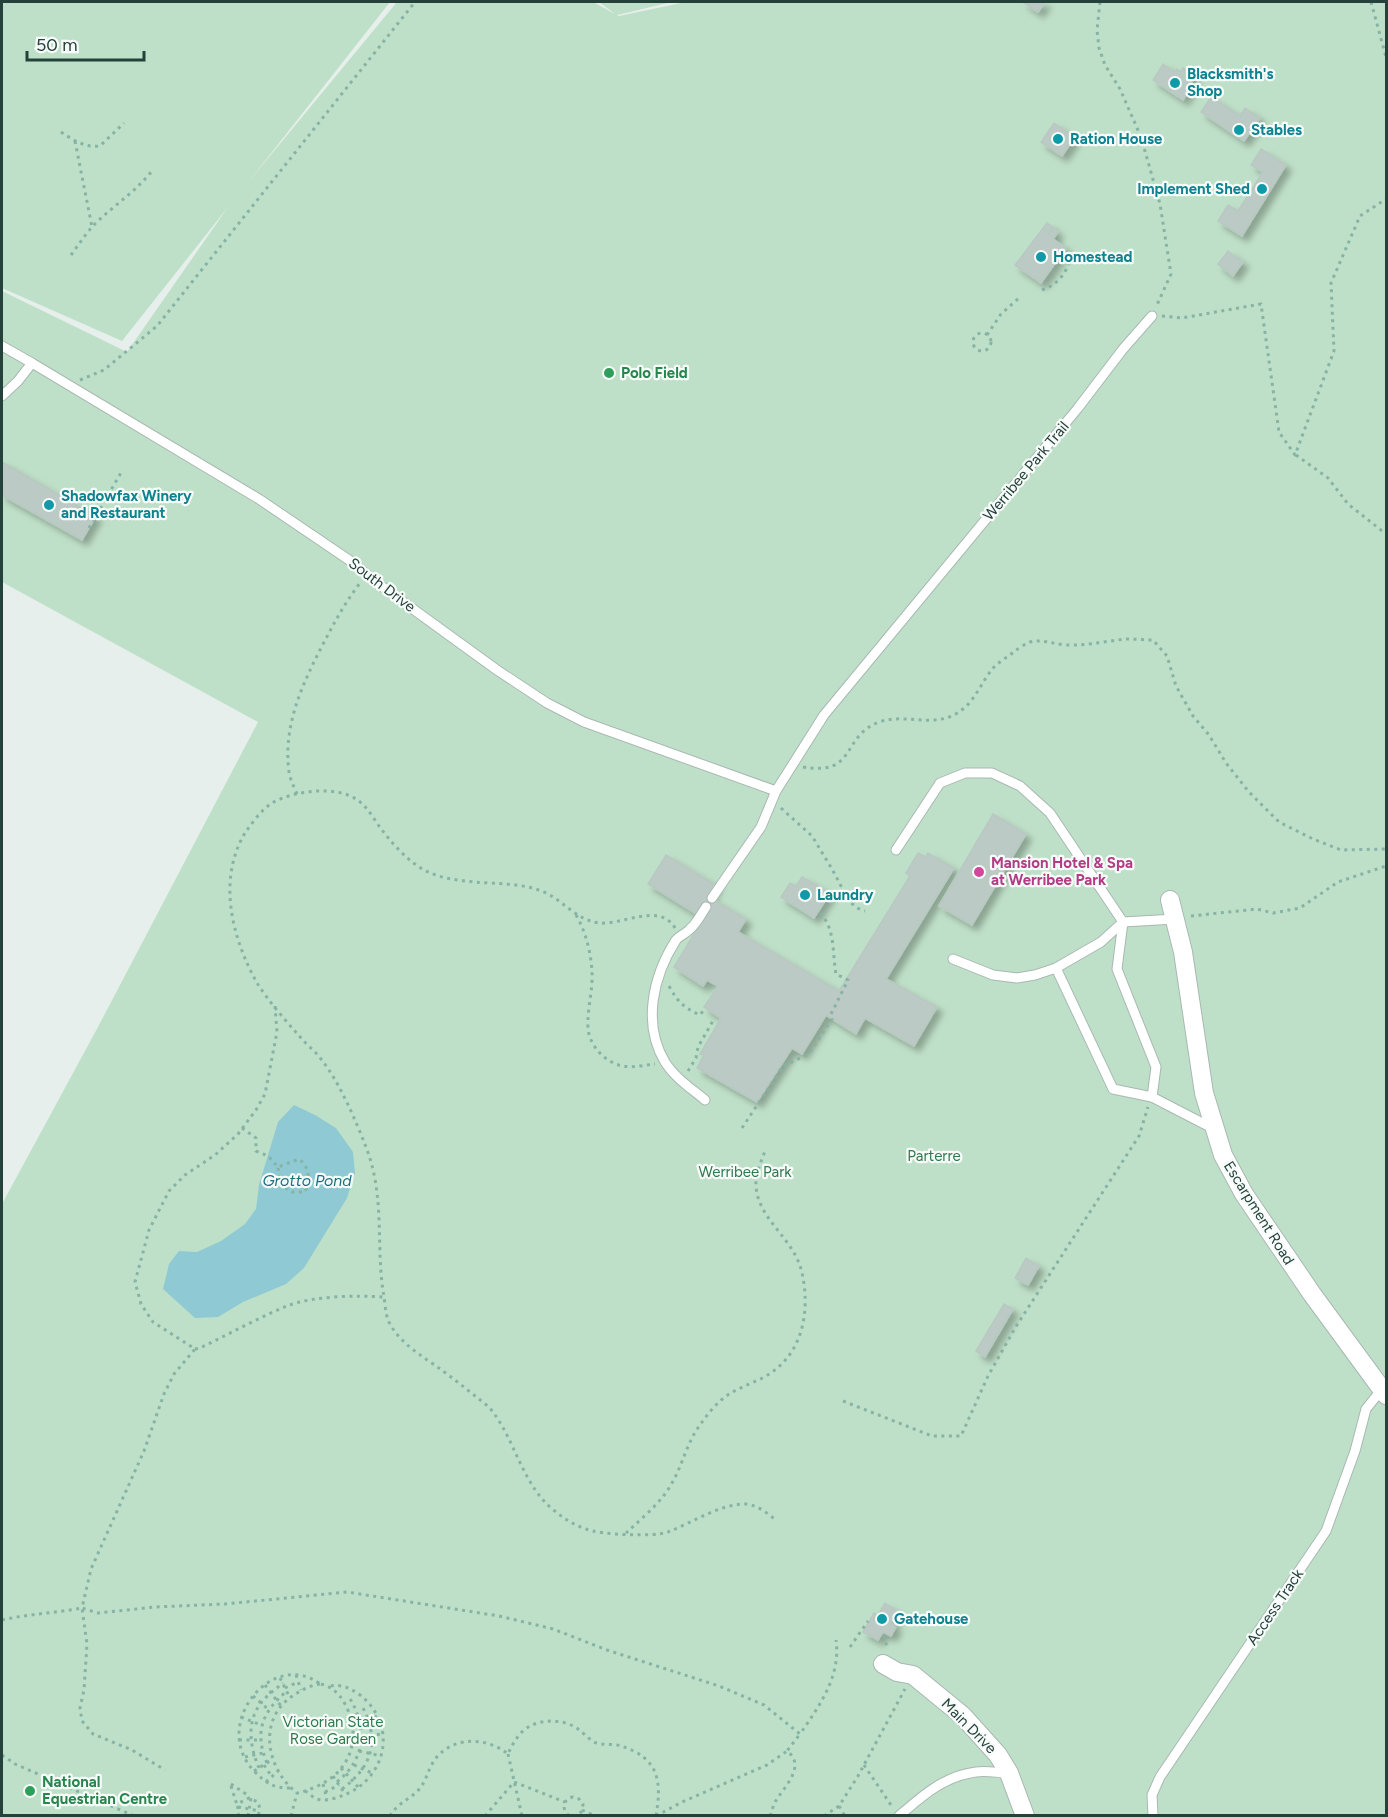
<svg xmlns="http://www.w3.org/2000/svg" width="1388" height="1817" viewBox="0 0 1388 1817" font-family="Figtree,sans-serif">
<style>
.green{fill:#bfe0c8}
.water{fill:#8ec9d4}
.building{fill:#bbcac4;stroke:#b8c9c2;stroke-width:1.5;filter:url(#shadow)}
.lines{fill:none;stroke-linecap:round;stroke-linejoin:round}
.lane-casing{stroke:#a8b8b2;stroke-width:11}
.street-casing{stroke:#a8b8b2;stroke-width:20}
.path{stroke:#86b3a5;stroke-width:3;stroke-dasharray:3 4.5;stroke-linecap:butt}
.lane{stroke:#fff;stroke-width:9}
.street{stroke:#fff;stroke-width:18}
.culture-dot{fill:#0f9aa8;stroke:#f7fbf9;stroke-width:2}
.leisure-dot{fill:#2e9e5b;stroke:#f7fbf9;stroke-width:2}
.hotel-dot{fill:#d1479c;stroke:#f7fbf9;stroke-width:2}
.labels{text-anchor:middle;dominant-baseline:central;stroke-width:4.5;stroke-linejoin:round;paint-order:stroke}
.culture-label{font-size:15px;font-weight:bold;fill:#0d838f;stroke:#f7fbf9;text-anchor:start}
.leisure-label{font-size:15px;font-weight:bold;fill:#27864d;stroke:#f7fbf9;text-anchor:start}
.street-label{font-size:15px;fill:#24423a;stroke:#f7fbf9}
.hotel-label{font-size:15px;font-weight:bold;fill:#b23c85;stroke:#f7fbf9;text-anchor:start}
.park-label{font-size:15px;fill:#2d7a4b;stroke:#f7fbf9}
.water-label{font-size:16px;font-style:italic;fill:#1c6f80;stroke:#f7fbf9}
</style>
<defs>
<filter id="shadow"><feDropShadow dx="5.5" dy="5.5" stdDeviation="3" flood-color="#0004"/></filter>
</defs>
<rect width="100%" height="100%" fill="#e6efeb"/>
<polygon class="green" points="2,2 390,2 250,180 397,2 593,2 615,14 599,2 672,2 617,15 619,16 686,2 1386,2 1386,1815 2,1815 2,1204 98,1027 258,722 2,582 2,291 127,352 228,207 122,341 2,288"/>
<polygon class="water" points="294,1105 315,1115 336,1128 353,1152 355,1173 347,1198 304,1268 286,1284 243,1302 218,1317 195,1318 163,1289 169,1264 179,1251 197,1252 221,1241 245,1224 256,1209 259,1185 278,1122"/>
<g class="building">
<polygon points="1023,2 1045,2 1038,12"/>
<polygon points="1023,2 1045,2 1038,12"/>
<polygon points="1163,64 1175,72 1177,69 1181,72 1183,68 1194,76 1190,82 1193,84 1183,100 1153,80"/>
<polygon points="1211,97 1240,116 1245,108 1260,118 1244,141 1201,112"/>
<polygon points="1054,123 1075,137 1062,156 1041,142"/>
<polygon points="1261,149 1286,165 1242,236 1218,221 1228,205 1238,211 1263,172 1251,165"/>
<polygon points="1047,223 1053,227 1048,235 1053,229 1058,232 1053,239 1066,248 1041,283 1015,265"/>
<polygon points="1228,251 1243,262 1233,276 1218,264"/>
<polygon points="2,462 96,516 82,540 2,495"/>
<polygon points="993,814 1026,834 972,925 939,906"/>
<polygon points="918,853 926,857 928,853 954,868 886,979 937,1007 914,1046 865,1018 856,1034 826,1015 802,1054 792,1048 757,1102 697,1068 704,1055 700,1054 721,1018 704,1007 718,986 707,980 703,986 674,967 709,909 698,915 648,884 666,855 716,885 709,897 746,919 738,932 839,991 910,876 906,873"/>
<polygon points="802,877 830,893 814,918 781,897 790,883 796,886"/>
<polygon points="1026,1258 1039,1266 1028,1285 1015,1278"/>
<polygon points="1004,1304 1013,1309 985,1357 976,1351"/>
<polygon points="885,1603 898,1612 891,1623 896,1627 891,1636 883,1632 878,1640 863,1632 874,1613 878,1615"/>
</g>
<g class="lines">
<g class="lane-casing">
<g id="lane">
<polyline points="2,346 32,363 259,499 349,560 384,588 497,670 547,703 584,722 776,791"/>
<polyline points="2,396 18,381 32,363"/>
<polyline points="896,850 940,783 965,773 992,773 1020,786 1050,813 1123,922 1117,969 1156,1067 1152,1097 1214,1129"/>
<polyline points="712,898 761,827 776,791 824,715 1078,408 1123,349 1152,316"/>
<polyline points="953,959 993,975 1017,978 1035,975 1056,968 1101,942 1123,922 1175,919"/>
<polyline points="1056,968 1113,1089 1152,1097"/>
<path d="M 705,1100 C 692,1089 674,1077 665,1062 C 642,1024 653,976 676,940 C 680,935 686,934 690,929 C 697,923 701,914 706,907"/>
<path d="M 899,1816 C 922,1796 944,1776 976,1772 C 986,1770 998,1773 1009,1773"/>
<polyline points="1153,1816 1152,1795 1160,1777 1326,1531 1355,1451 1366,1409 1382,1389"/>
</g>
</g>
<g class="street-casing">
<g id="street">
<polyline points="1170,900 1183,952 1204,1093 1223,1155 1244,1194 1312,1294 1386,1395"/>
<polyline points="883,1664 897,1672 913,1675 963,1716 998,1755 1009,1773 1025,1816"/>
</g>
</g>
<g class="path">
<polyline points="1100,2 1097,30 1099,48 1105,65 1120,89 1141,137 1160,204 1171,274 1156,307"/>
<polyline points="1371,2 1386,57"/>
<path d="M 61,132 C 73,140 85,148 100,146 L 124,123"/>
<polyline points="75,141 92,227"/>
<path d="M 71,255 C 80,243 88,230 98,221 C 116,204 136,191 151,172"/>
<path d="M 1042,290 C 1060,284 1070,269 1071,250"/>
<polyline points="1162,316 1182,318 1261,304 1279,432 1295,455 1334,351 1331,283 1360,216 1386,199"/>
<circle cx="982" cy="342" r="9"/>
<polyline points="987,335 1001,314 1020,297"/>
<polyline points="80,380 104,370 157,326 415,2"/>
<polyline points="1296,455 1328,478 1348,504 1386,534"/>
<polyline points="89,528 122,471"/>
<path d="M 803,767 C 858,776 840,737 879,722 C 908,712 936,731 963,709 C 977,698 983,678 996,665 C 1002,660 1009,656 1015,651 C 1019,648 1025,644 1030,642 C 1043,639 1053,644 1066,645 C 1086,646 1106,641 1126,639 C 1135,639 1144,640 1153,640 L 1167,656 L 1176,686 L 1193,716 L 1209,735 L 1226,763 L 1249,792 L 1279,822 L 1313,839 L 1341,850 L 1386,849"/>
<path d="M 297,794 C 294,787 290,779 289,772 C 283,727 301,687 321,648 C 333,625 344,604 360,583"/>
<polyline points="781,808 812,836 832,869 849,901 857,908 865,911"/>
<path d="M 576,915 C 586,932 591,953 592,972 C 593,991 587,1009 588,1028 C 589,1045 605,1063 623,1066 C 633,1068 645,1065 655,1064"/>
<polyline points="1191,916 1257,909 1273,913 1300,908 1338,882 1386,866"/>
<path d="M 675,928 C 660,902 623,925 599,923 C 576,920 564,901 544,892 C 523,883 497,884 475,882 C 455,880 436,878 419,867 C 403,856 390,841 379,826 C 372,816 366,805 356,799 C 334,785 293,791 272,803 C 261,810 252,823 245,833 C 217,880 232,938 257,983 C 269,1002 286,1021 301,1038 C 307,1045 315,1051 321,1059 C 340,1083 355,1119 366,1147 C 385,1196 376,1242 383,1291 C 385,1300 385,1312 388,1320 C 398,1343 424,1357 443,1371 C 459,1383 474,1395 489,1407 C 515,1438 520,1480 551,1508 C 562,1517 573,1525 586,1529 C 601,1535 654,1537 668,1532 C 692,1523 719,1504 746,1504 C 758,1505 768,1514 777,1521"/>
<path d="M 669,986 C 677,1001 684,1008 700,1015 L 703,1011"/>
<path d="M 275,1006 L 277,1032 L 265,1094 L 256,1110 L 238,1134 L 215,1155 L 185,1175 L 169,1191 L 149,1230 L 135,1282 L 141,1304 L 153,1322 L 195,1349 L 174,1374 L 164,1394 L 144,1451 L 91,1569 L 82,1608 L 98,1613 L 155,1607 L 225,1604 L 347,1592 L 499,1616 L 553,1629 L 607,1650 L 719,1686 L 764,1705 L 800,1734 C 820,1705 841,1676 836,1640"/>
<polyline points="688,1071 696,1058 698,1047 714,1019"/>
<path d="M 242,1128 L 256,1138 L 256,1151 L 268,1156 L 278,1167 L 299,1159 C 311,1168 309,1180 305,1192 L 292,1192 L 280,1184 L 278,1167"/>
<path d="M 742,1128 L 783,1066 L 809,1054 L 832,1019 L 831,1014 L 848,980 L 836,974 C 832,953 836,927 818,911"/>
<path d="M 195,1349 L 200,1348 C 229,1334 258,1318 287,1306 C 312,1296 357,1295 383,1297"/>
<polyline points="843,1401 932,1436 961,1436 988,1376 1015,1328 1139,1136 1148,1107"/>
<path d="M 626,1533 C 642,1518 662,1502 672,1483 C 683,1464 687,1442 700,1425 C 708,1413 719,1400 731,1393 C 744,1385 760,1381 772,1372 C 804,1350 810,1308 802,1273 C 795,1239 758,1220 756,1186 C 755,1174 761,1162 765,1151"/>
<path d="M 2,1620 C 28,1614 55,1613 82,1608 L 87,1644 L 84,1690 L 80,1708 L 82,1721 L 93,1734 L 132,1750 L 165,1770"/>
<polyline points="884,1635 887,1648"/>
<polyline points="850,1647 868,1621"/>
<polyline points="296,1675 301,1690"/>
<polyline points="280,1678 290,1698"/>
<path d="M 321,1684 C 332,1687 339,1693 345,1704 C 363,1738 350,1773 315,1787 C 309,1790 303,1792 297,1793 C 267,1770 257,1721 291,1697 C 300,1691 309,1685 321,1684 Z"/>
<polyline points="265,1685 281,1706"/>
<polyline points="285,1688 298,1682"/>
<polyline points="253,1696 269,1710"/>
<polyline points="241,1717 261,1725"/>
<polyline points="353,1725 377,1716"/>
<polyline points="362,1736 383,1734"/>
<polyline points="239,1740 260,1740"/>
<polyline points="359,1751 381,1756"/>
<polyline points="508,1754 522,1816"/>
<polyline points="2,1755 15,1764 134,1816"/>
<polyline points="245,1757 263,1753"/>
<path d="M 267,1763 C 254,1732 262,1712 287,1691"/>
<polyline points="264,1765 272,1777"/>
<polyline points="354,1765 372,1773"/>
<polyline points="864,1765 893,1808"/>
<path d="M 259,1768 C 250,1747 246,1722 261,1703 C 267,1695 276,1689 283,1683"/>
<polyline points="341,1768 358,1787"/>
<polyline points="254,1771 273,1759"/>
<polyline points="333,1776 345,1794"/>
<polyline points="266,1782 278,1771"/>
<path d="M 337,1782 C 366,1758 368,1728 349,1697"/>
<polyline points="231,1784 249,1796"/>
<polyline points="323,1784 327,1799"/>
<polyline points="231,1786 237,1805"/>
<path d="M 290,1788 C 272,1788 266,1783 254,1771 C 210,1725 272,1648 320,1684"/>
<path d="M 342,1789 C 373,1766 380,1740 362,1706"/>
<path d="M 305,1791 C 309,1793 313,1798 317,1799 C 325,1802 336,1798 344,1795 C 387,1778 398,1725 360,1695 C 350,1688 342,1684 330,1686"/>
<polyline points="325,1792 339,1785"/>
<polyline points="839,1806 845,1816"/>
<polyline points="238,1807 260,1811"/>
<polyline points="582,1810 595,1816"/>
<polyline points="239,1816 237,1810 239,1803 249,1798 258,1802 260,1809 258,1816"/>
<polyline points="248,1816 251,1798"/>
<polyline points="291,1816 297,1793"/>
<path d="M 390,1816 C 399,1801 412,1799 421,1787 C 427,1778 429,1767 436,1758 C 454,1736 487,1737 508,1754 C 511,1747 515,1740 520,1734 C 532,1720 555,1718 571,1725 C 580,1729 586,1737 594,1742 C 602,1746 613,1743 621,1746 C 659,1758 662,1781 656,1816"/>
<polyline points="485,1816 514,1782 565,1802"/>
<path d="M 569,1816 C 561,1809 563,1799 573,1797 L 579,1799 L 583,1804 L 582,1811 L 577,1816"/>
<polyline points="656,1816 682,1802 767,1765 787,1751"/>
<path d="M 770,1816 C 772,1811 773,1806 775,1802 C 784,1787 807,1766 787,1751 L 800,1734"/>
<polyline points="824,1816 839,1806 858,1776 905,1689"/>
</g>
<use href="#lane" class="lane"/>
<use href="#street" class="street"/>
</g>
<g class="culture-dot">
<circle cx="1175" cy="83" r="6"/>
<circle cx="1239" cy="130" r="6"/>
<circle cx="1058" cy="139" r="6"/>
<circle cx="1262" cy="189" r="6"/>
<circle cx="1041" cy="257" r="6"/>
<circle cx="49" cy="505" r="6"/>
<circle cx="805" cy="895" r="6"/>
<circle cx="882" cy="1619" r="6"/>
</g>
<g class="leisure-dot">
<circle cx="609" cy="373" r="6"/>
<circle cx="30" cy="1791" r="6"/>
</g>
<circle class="hotel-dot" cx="979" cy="872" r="6"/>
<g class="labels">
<g class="culture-label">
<text x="1187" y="74">Blacksmith's<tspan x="1187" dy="17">Shop</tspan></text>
<text x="1251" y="130">Stables</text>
<text x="1070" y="139">Ration House</text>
<text x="1250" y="189" text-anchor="end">Implement Shed</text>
<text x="1053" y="257">Homestead</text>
<text x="61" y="496">Shadowfax Winery<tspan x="61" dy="17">and Restaurant</tspan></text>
<text x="817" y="895">Laundry</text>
<text x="894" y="1619">Gatehouse</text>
</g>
<g class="leisure-label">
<text x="621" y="373">Polo Field</text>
<text x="42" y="1782">National<tspan x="42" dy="17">Equestrian Centre</tspan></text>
</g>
<g class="street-label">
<text transform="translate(1026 471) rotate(-50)">Werribee Park Trail</text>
<text transform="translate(382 585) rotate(37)">South Drive</text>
<text transform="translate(1259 1213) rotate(58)">Escarpment Road</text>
<text transform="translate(1275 1607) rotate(-56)">Access Track</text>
<text transform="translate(969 1726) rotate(45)">Main Drive</text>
</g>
<g class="hotel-label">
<text x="991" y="863">Mansion Hotel &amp; Spa<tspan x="991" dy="17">at Werribee Park</tspan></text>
</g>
<g class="park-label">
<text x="934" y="1156">Parterre</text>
<text x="745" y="1172">Werribee Park</text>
<text x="333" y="1722">Victorian State<tspan x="333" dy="17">Rose Garden</tspan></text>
</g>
<g class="water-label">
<text x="307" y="1180">Grotto Pond</text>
</g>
</g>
<rect width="1388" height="1817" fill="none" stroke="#24423a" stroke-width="6"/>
<path d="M27 51v9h117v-9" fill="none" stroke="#24423a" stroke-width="3"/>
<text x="36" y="51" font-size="18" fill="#24423a" stroke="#f7fbf9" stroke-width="4.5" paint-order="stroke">50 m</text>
</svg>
